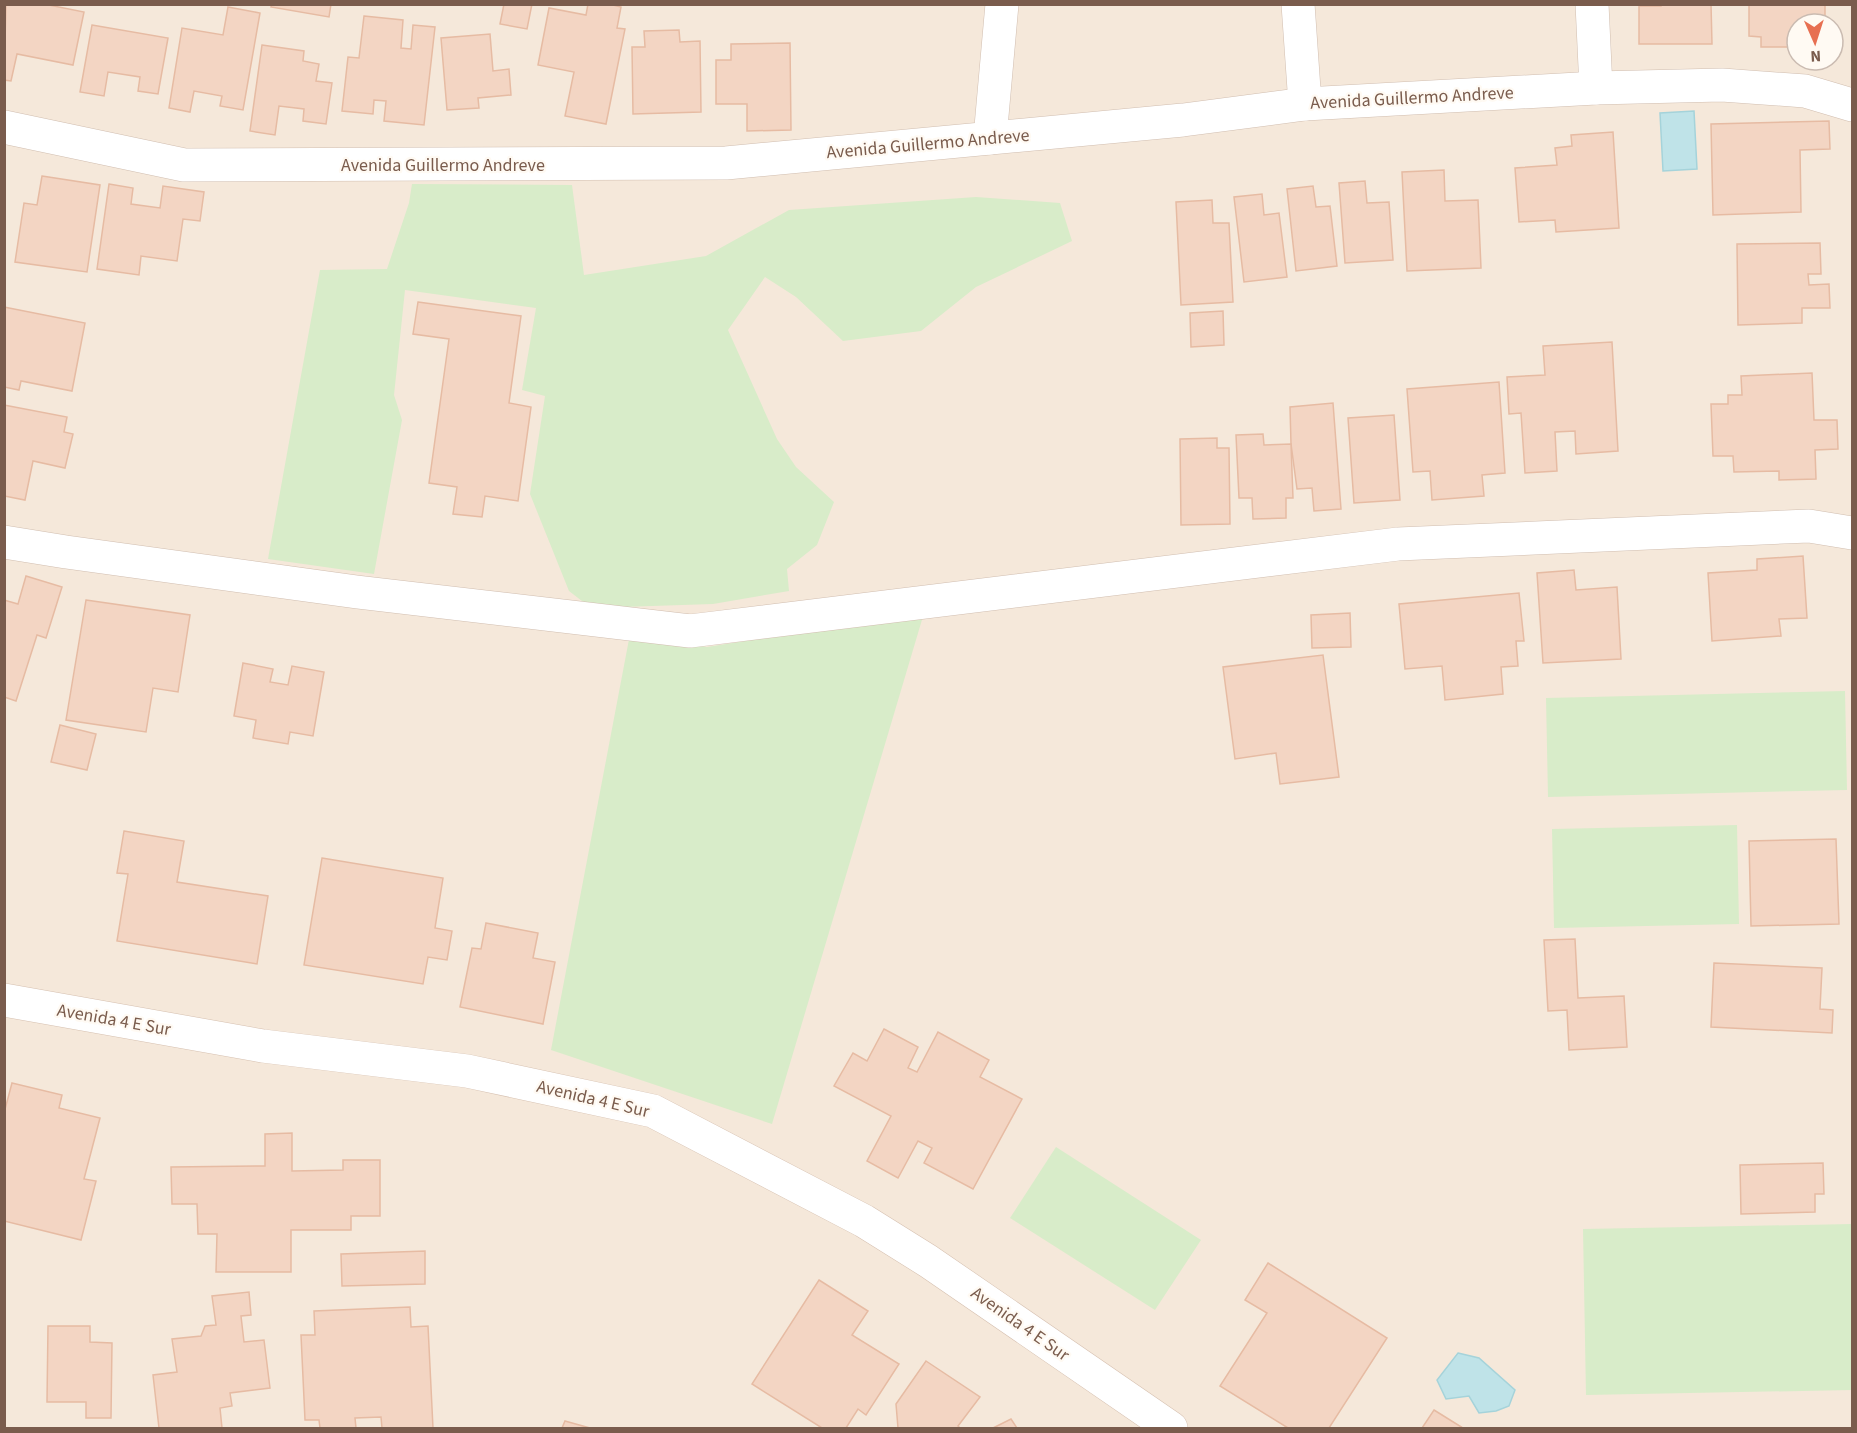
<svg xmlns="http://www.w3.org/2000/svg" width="1857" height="1433" viewBox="0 0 1857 1433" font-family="'Source Sans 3',sans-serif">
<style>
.residential{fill:#f5e8da;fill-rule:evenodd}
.green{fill:#d8ecc9}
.water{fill:#bfe3e8;stroke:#a5d3da;stroke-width:1.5}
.building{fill:#f3d5c3;stroke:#e6bba3;stroke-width:1.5}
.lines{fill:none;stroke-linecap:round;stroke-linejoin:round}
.street-casing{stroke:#d1beb0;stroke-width:34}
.secondary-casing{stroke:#d6c0b0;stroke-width:34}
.street{stroke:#fff;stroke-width:33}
.secondary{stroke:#fff;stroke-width:33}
.labels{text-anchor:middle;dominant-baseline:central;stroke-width:4.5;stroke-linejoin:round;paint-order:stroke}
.street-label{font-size:18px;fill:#7a5c4d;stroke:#fffaf3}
</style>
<rect width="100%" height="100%" fill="#fdf6ec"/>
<path class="residential" d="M 5,5 L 1852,5 L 1852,1428 L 5,1428 ZM 1797,24 L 1833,24 L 1833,60 L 1797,60 Z"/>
<g class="green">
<polygon points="412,184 572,185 584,275 706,256 789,210 976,197 1060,203 1072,241 976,287 921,331 843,341 796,297 765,277 728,330 777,439 796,467 834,502 817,545 787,569 789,591 713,604 591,608 569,591 530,494 545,396 522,390 536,308 405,290 394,395 402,420 374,574 268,559 320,270 387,269 409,203"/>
<polygon points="924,613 772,1124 551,1050 630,634 707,647"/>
<polygon points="1845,691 1847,790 1548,797 1546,698"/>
<polygon points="1737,825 1739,924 1554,928 1552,829"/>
<polygon points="1056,1147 1201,1240 1155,1310 1010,1218"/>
<polygon points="1852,1224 1852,1390 1586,1395 1583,1229"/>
</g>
<g class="water">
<polygon points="1694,111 1697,169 1663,171 1660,113"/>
<polygon points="1458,1353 1479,1358 1515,1390 1509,1406 1496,1411 1479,1413 1469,1396 1446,1399 1437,1380"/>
</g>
<g class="building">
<polygon points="6,4 44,4 84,12 73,65 17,54 11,81 4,80"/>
<polygon points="272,4 331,4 329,17 271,7"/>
<polygon points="504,4 532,4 527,29 500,24"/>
<polygon points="588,4 609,4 621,7 617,28 625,29 606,124 565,116 574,72 538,65 549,8 586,15"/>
<polygon points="1661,4 1711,4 1712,44 1639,44 1639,6 1661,6"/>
<polygon points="1749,4 1825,4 1825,22 1797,24 1797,47 1761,47 1761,37 1749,36"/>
<polygon points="228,7 260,13 243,110 220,106 222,96 194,91 190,112 169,108 182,28 223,35"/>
<polygon points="364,16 403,20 401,48 411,49 413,25 435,27 424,125 384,121 386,101 374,100 373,114 342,111 348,57 359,58"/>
<polygon points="92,25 168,38 158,94 138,91 140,77 108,72 104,96 80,92"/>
<polygon points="679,30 680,42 700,41 701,112 633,114 632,47 645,47 644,31"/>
<polygon points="490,34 493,71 509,69 511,95 478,98 479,108 447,110 441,38"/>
<polygon points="790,43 791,130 747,131 747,104 716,104 716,60 731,60 731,44"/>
<polygon points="262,45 304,51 303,61 319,64 316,81 332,83 326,124 303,121 304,109 279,106 275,135 250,131"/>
<polygon points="1829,121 1830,149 1800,150 1801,212 1713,215 1711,124"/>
<polygon points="1613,132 1619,228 1556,232 1555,220 1519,222 1515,168 1557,165 1555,148 1572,146 1571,135"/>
<polygon points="1444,170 1445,201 1478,200 1481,268 1407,271 1402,172"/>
<polygon points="42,176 100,185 87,272 15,262 24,203 37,205"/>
<polygon points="1365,181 1367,203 1389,202 1393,260 1345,263 1339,183"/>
<polygon points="109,184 133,188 131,204 160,208 163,186 204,192 200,221 183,219 177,261 141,256 139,275 97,269"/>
<polygon points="1313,186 1316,207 1330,206 1337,266 1296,271 1287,189"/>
<polygon points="1262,194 1264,215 1279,213 1287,277 1244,282 1234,197"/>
<polygon points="1212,200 1213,223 1229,223 1233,302 1181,305 1176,202"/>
<polygon points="1820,243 1821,274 1808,274 1809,285 1829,284 1830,308 1802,308 1802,323 1738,325 1737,244"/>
<polygon points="418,302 521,316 509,403 531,407 518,501 485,496 482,517 453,514 457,487 429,483 449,339 413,334"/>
<polygon points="4,307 85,323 72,391 21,381 19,390 4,387"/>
<polygon points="1223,311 1224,345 1191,347 1190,313"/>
<polygon points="1612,342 1618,451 1576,454 1575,431 1555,432 1557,471 1525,473 1521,413 1509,414 1507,377 1545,375 1543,346"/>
<polygon points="1812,373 1814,420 1837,420 1838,449 1815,450 1816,479 1779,480 1779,471 1734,472 1733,456 1713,456 1711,404 1728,404 1728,395 1742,395 1741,376"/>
<polygon points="1499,382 1505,473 1482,475 1484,496 1432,500 1430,471 1413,472 1407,389"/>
<polygon points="1333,403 1341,509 1314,511 1312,488 1297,489 1291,444 1290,407"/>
<polygon points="4,405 67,417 64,432 73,434 65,468 33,461 25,500 4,496"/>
<polygon points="1394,415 1400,500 1354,503 1348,418"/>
<polygon points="1263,434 1264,445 1291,444 1293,498 1286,498 1286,518 1253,519 1252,498 1239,498 1236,435"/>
<polygon points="1217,438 1217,448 1229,448 1230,524 1181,525 1180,439"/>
<polygon points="1803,556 1807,618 1779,619 1781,636 1712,641 1708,573 1757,570 1757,559"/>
<polygon points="1574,570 1576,590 1617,587 1621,659 1543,663 1537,573"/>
<polygon points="26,576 62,587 46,638 37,635 16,701 4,697 4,600 18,604"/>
<polygon points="1519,593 1524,641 1516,641 1518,666 1501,667 1503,694 1445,700 1442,666 1405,669 1399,604"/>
<polygon points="86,600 190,615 178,692 153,688 146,732 66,720"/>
<polygon points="1350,613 1351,647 1312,648 1311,615"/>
<polygon points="1323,655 1339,777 1280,784 1276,753 1235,759 1223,667"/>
<polygon points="243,663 273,669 270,682 288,685 292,666 324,672 313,736 290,732 288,744 253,738 256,720 234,716"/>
<polygon points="60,725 96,734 87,770 51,762"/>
<polygon points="124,831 184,841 177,882 268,896 257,964 117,941 128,874 117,873"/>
<polygon points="1836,839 1839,924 1751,926 1749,841"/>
<polygon points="322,858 443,878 435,928 452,931 447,960 428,957 423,984 304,965"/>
<polygon points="486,923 538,933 533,958 555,962 543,1024 460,1007 472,948 481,949"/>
<polygon points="1575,939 1578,998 1624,996 1627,1047 1569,1050 1567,1010 1548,1011 1544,940"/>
<polygon points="1714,963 1822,968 1820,1009 1833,1010 1832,1033 1711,1027"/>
<polygon points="884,1029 918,1047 908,1068 917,1072 938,1032 989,1060 980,1077 1022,1099 973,1189 924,1163 932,1148 918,1141 898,1178 867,1161 891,1116 834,1086 853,1053 867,1061"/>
<polygon points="12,1083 62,1095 59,1108 100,1118 84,1179 96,1181 81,1240 4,1221 4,1113"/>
<polygon points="292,1133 292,1171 343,1170 343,1160 380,1160 380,1216 351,1216 351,1230 291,1230 291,1272 216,1272 217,1234 198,1234 197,1204 172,1204 171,1167 265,1166 265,1134"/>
<polygon points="1823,1163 1824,1194 1815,1194 1815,1212 1741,1214 1740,1165"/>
<polygon points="425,1251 425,1284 342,1286 341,1254"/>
<polygon points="1268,1263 1387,1338 1329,1428 1288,1428 1220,1386 1267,1313 1245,1300"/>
<polygon points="819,1280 868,1311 852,1335 899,1364 866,1415 858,1409 846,1428 822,1428 752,1384"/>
<polygon points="249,1292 251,1315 241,1316 244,1342 264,1340 270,1388 230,1393 232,1406 220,1408 222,1428 159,1428 153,1375 177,1372 172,1339 201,1336 205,1326 216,1325 212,1296"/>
<polygon points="410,1307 411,1327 428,1326 433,1428 382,1428 381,1417 355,1418 356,1428 320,1428 319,1420 305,1420 301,1335 315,1335 314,1311"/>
<polygon points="48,1326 90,1326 90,1342 112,1343 111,1418 86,1418 86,1402 47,1402"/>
<polygon points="926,1361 980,1397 958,1426 960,1428 898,1428 896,1404"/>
<polygon points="1434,1410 1463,1428 1422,1428"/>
<polygon points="1011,1419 1017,1428 993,1428"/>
<polygon points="565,1421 590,1428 562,1428"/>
</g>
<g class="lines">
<g class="street-casing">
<g id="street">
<polyline points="1298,4 1305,104"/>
<polyline points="1592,4 1596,88"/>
<polyline points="4,127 184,165 726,163 1183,120 1305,104 1596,88 1722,85 1805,91 1852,105"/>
<polyline points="990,138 1002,4"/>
<polyline points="4,542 66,552 357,592 690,631 1398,544 1809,526 1852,533"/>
</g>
</g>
<g class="secondary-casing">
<polyline id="secondary" points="4,1000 263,1046 467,1071 653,1111 864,1221 928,1261 1171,1428"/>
</g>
<use href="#street" class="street"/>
<use href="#secondary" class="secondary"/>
</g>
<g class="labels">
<g class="street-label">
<text transform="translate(1412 98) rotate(-3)">Avenida Guillermo Andreve</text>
<text transform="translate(928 144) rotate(-5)">Avenida Guillermo Andreve</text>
<text x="443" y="165">Avenida Guillermo Andreve</text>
<text transform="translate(114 1020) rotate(10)">Avenida 4 E Sur</text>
<text transform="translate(593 1099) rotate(13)">Avenida 4 E Sur</text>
<text transform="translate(1020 1324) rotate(35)">Avenida 4 E Sur</text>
</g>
</g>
<rect width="1857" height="1433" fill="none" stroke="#7a5c4d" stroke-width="12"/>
<g transform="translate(1815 42) rotate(177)"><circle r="28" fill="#fffaf3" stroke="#cabbb1" stroke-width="1.5"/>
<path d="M0-4.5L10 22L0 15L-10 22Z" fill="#e76f51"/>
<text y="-9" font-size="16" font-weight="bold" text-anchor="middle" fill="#7a5c4d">N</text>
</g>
</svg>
